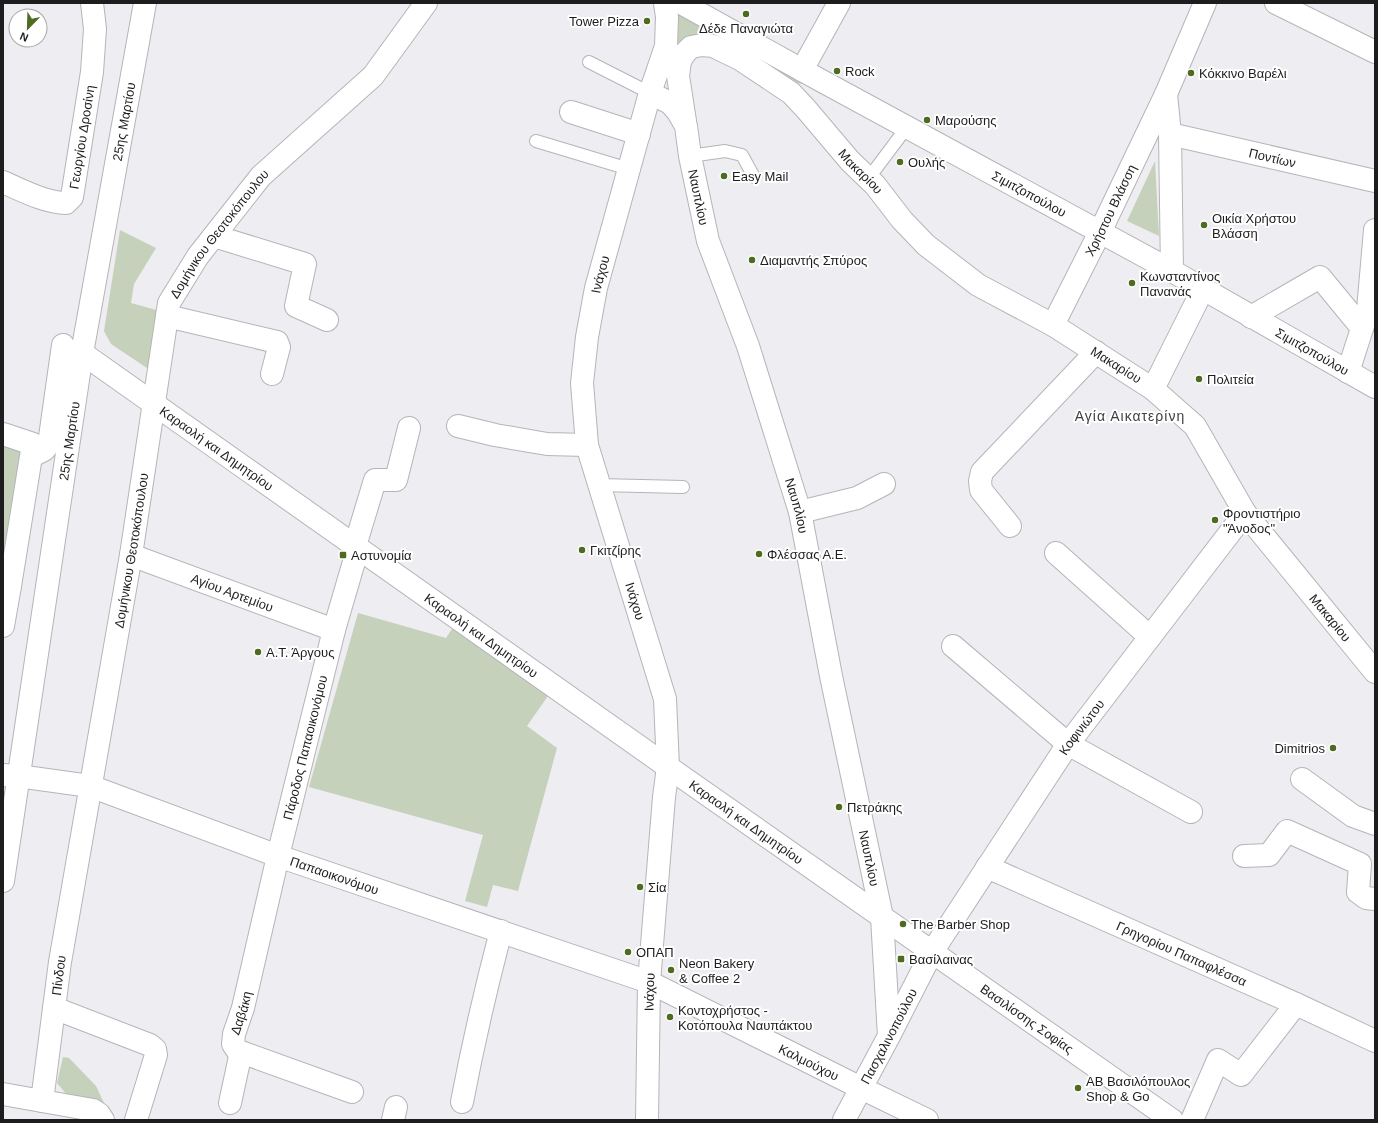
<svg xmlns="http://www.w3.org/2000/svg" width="1378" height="1123" viewBox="0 0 1378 1123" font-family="Helvetica,sans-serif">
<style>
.green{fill:#c5d1bb}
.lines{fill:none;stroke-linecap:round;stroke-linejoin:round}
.lane-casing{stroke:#b5b4b8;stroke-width:14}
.street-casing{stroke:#b5b4b8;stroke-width:24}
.secondary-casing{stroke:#b5b4b8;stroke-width:24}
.primary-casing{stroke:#b5b4b8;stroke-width:24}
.lane{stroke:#fff;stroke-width:12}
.street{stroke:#fff;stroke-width:22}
.secondary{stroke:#fff;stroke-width:22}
.primary{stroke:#fff;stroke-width:22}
.poi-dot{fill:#4d6c22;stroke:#fff;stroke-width:1.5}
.labels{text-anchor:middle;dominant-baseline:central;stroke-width:4;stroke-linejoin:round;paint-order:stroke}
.poi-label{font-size:13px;fill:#1d1d1e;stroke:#fff;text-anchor:start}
.street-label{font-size:13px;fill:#1d1d1e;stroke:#fff}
.neighbourhood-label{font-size:14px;letter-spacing:1px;fill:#3f3e42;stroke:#fff}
</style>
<rect width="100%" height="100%" fill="#eeedf1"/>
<g class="green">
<polygon points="678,10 805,84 793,83 762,65 680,49 675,43 678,29"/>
<polygon points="1155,161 1159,236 1127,221"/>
<polygon points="120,230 156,248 134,284 131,303 160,311 153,372 111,344 104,331"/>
<polygon points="3,441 26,448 3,578"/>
<polygon points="358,613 446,638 454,626 550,693 527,726 557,748 518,891 493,885 487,907 465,901 483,835 309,787"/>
<polygon points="63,1057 69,1058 96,1086 104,1103 68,1096 57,1083"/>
</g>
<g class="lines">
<g class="lane-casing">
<g id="lane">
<polyline points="589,62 650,93"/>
<polyline points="536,141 629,169"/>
<polyline points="690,156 725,151 742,155 754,177"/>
<polyline points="868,179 907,127"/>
<polyline points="599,485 683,487"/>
</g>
</g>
<g class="street-casing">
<g id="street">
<polyline points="1276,3 1375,52"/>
<polyline points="802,70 839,3"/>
<path id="s1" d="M 650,93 L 670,103 L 678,112 L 686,126 L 690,156 L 708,241 L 748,346 L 800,512 L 831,676 L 882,917 L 889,1036"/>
<polyline points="1166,94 1170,134 1172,271"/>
<polyline points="571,112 639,134"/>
<path id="s2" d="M 685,121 L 678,76 L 680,61 L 685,53 L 691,47 L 702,45 L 713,46 L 740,59 L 791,93 L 806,109 L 850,161 L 875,185 L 902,220 L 926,245 L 978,285 L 1053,325"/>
<path id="s3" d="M 1170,134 L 1375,181"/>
<path id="s4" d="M 3,182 C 21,190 46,203 66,203 L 72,197 L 92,72 L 95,29 L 92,3"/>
<polyline points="214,236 305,264 296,306 327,320"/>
<polyline points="167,316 277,342 279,347 272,374"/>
<polyline points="1251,317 1320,277 1362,328"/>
<polyline points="1348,372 1368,310 1375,230"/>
<polyline points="1153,389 1203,289"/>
<polyline points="458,426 495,435 547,444 587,445"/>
<polyline points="3,434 33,444 10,586"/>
<polyline points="32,456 44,450 49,444 63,345"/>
<polyline points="800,512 857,498 884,484"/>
<path id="s5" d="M 1245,513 L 1375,672"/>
<polyline points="1010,526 981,490 980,481 982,472 1096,352"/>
<polyline points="355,546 375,480 396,480 409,428"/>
<polyline points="1056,553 1150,637"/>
<path id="s6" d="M 131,555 L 334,630"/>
<polyline points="3,585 10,586 3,626"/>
<polyline points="953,646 1068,744 1191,812"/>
<path id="s7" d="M 18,776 L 90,786 L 278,856 L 649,982 L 861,1088 L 927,1120"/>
<polyline points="1302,779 1353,816 1375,824"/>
<polyline points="1244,856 1269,855 1287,831 1360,864 1358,892 1366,898 1375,899"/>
<path id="s8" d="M 987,867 L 1296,1004 L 1375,1041"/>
<polyline points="54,1008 150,1045 155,1049 156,1055 136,1120"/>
<path id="s9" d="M 352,1092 L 241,1052 L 237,1050 L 233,1044 L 234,1034 L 243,1008 L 278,856 L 334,630 L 358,548"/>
<polyline points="3,1094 42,1101"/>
<path d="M 462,1102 C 473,1044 486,988 501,931"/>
<polyline points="230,1103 241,1052"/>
<path id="s10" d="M 103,1120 L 99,1114 L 93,1110 L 42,1101 L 60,962 L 131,555 L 169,303 L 198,256 L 261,176 L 373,76 L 426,3"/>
<polyline points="393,1120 396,1107"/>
<path id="s11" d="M 844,1120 L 889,1036 L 932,952"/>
<polyline points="1192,1120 1218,1060 1241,1075 1296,1004"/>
</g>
</g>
<g class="secondary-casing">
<g id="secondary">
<path id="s12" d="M 681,3 L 820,80 L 1172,271 L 1375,387"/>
<path id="s13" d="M 82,353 L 668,767 L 1172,1120"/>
<polyline points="3,775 18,776"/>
<path id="s14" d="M 932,952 L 1068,744 L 1245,513 L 1195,426 L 1153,389 L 1053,325 L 1100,232 L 1166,94 L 1205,3"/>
</g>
</g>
<g class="primary-casing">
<g id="primary">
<path id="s15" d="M 3,881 L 82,353 L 145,3"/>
<path id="s16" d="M 647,1120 L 649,982 L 664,797 L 668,767 L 665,699 L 587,445 L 582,383 L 587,337 L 596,288 L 650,93 L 666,46 L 667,17 L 665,3"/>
</g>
</g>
<use href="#lane" class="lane"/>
<use href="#street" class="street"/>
<use href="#secondary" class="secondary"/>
<use href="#primary" class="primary"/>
</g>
<g class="poi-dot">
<circle cx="746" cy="14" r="4"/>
<circle cx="647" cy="21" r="4"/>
<circle cx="837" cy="71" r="4"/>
<circle cx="1191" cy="73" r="4"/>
<circle cx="927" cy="120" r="4"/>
<circle cx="900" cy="162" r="4"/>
<circle cx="724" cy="176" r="4"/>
<circle cx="1204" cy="225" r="4"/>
<circle cx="752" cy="260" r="4"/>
<circle cx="1132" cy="283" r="4"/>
<circle cx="1199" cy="379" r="4"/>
<circle cx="1215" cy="520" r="4"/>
<circle cx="582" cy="550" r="4"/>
<circle cx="759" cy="554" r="4"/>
<rect x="339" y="551" width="8" height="8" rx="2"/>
<circle cx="258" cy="652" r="4"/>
<circle cx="1333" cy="748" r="4"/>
<circle cx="839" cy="807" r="4"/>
<circle cx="640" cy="887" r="4"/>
<circle cx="903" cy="924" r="4"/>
<circle cx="628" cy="952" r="4"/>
<rect x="897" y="955" width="8" height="8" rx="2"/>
<circle cx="671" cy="970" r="4"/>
<circle cx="670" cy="1017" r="4"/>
<circle cx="1078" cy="1088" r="4"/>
</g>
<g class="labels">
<g class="poi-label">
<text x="639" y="21" text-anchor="end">Tower Pizza</text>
<text x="746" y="28" text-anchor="middle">Δέδε Παναγιώτα</text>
<text x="845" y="71">Rock</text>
<text x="1199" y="73">Κόκκινο Βαρέλι</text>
<text x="935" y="120">Μαρούσης</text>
<text x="908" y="162">Ουλής</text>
<text x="732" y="176">Easy Mail</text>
<text x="1212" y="218">Οικία Χρήστου<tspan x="1212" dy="15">Βλάσση</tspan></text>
<text x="760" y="260">Διαμαντής Σπύρος</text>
<text x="1140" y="276">Κωνσταντίνος<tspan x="1140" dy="15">Πανανάς</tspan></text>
<text x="1207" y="379">Πολιτεία</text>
<text x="1223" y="513">Φροντιστήριο<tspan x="1223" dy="15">"Άνοδος"</tspan></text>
<text x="590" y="550">Γκιτζίρης</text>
<text x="767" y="554">Φλέσσας Α.Ε.</text>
<text x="351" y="555">Αστυνομία</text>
<text x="266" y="652">Α.Τ. Άργους</text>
<text x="1325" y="748" text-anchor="end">Dimitrios</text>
<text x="847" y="807">Πετράκης</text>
<text x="648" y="887">Σία</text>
<text x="911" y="924">The Barber Shop</text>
<text x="636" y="952">ΟΠΑΠ</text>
<text x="909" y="959">Βασίλαινας</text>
<text x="679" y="963">Neon Bakery<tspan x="679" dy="15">&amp; Coffee 2</tspan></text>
<text x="678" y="1010">Κοντοχρήστος -<tspan x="678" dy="15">Κοτόπουλα Ναυπάκτου</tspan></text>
<text x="1086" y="1081">ΑΒ Βασιλόπουλος<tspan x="1086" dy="15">Shop &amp; Go</tspan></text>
</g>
<g class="street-label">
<text stroke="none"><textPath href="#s15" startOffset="769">25ης Μαρτίου</textPath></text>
<text stroke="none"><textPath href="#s4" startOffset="136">Γεωργίου Δροσίνη</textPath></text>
<text stroke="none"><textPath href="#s3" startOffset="105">Ποντίων</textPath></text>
<text stroke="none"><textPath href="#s2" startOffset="297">Μακαρίου</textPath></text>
<text stroke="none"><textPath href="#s12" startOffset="397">Σιμιτζοπούλου</textPath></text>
<text stroke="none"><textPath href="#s1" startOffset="123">Ναυπλίου</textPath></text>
<text stroke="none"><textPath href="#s14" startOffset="943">Χρήστου Βλάσση</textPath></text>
<text stroke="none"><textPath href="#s10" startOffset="960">Δομήνικου Θεοτοκόπουλου</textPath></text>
<text stroke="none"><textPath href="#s16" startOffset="860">Ινάχου</textPath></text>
<text stroke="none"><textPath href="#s12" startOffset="721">Σιμιτζοπούλου</textPath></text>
<text transform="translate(1116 365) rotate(32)">Μακαρίου</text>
<text stroke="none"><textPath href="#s15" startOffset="445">25ης Μαρτίου</textPath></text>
<text stroke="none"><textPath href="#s13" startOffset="165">Καραολή και Δημητρίου</textPath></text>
<text stroke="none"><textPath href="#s1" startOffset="447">Ναυπλίου</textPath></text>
<text stroke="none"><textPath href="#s10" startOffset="624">Δομήνικου Θεοτοκόπουλου</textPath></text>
<text stroke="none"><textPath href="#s6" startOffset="108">Αγίου Αρτεμίου</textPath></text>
<text transform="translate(635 601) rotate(73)">Ινάχου</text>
<text stroke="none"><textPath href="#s5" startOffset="135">Μακαρίου</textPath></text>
<text stroke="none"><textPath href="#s13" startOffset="489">Καραολή και Δημητρίου</textPath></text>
<text stroke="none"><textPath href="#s14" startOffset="270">Κοφινιώτου</textPath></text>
<text stroke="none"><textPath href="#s9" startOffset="435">Πάροδος Παπαοικονόμου</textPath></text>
<text stroke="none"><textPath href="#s13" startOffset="813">Καραολή και Δημητρίου</textPath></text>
<text stroke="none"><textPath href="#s1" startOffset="807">Ναυπλίου</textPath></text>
<text stroke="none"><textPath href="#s7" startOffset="333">Παπαοικονόμου</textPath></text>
<text stroke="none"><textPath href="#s8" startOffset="213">Γρηγορίου Παπαφλέσσα</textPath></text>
<text stroke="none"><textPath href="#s10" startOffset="193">Πίνδου</textPath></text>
<text stroke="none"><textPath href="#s16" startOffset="128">Ινάχου</textPath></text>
<text stroke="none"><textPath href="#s9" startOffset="162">Δαβάκη</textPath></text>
<text stroke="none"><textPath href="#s13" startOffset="1156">Βασιλίσσης Σοφίας</textPath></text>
<text stroke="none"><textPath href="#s11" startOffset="95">Πασχαλινοπούλου</textPath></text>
<text stroke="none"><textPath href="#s7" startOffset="844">Καλμούχου</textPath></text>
</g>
<g class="neighbourhood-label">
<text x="1130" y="416">Αγία Αικατερίνη</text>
</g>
</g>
<rect width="1378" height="1123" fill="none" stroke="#1d1d1e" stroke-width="8"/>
<g transform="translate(28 28) rotate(203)"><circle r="19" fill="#ffffff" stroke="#a5a5a5"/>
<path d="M0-3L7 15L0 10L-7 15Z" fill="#4d6c22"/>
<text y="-6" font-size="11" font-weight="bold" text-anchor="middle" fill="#1d1d1e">N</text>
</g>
</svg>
